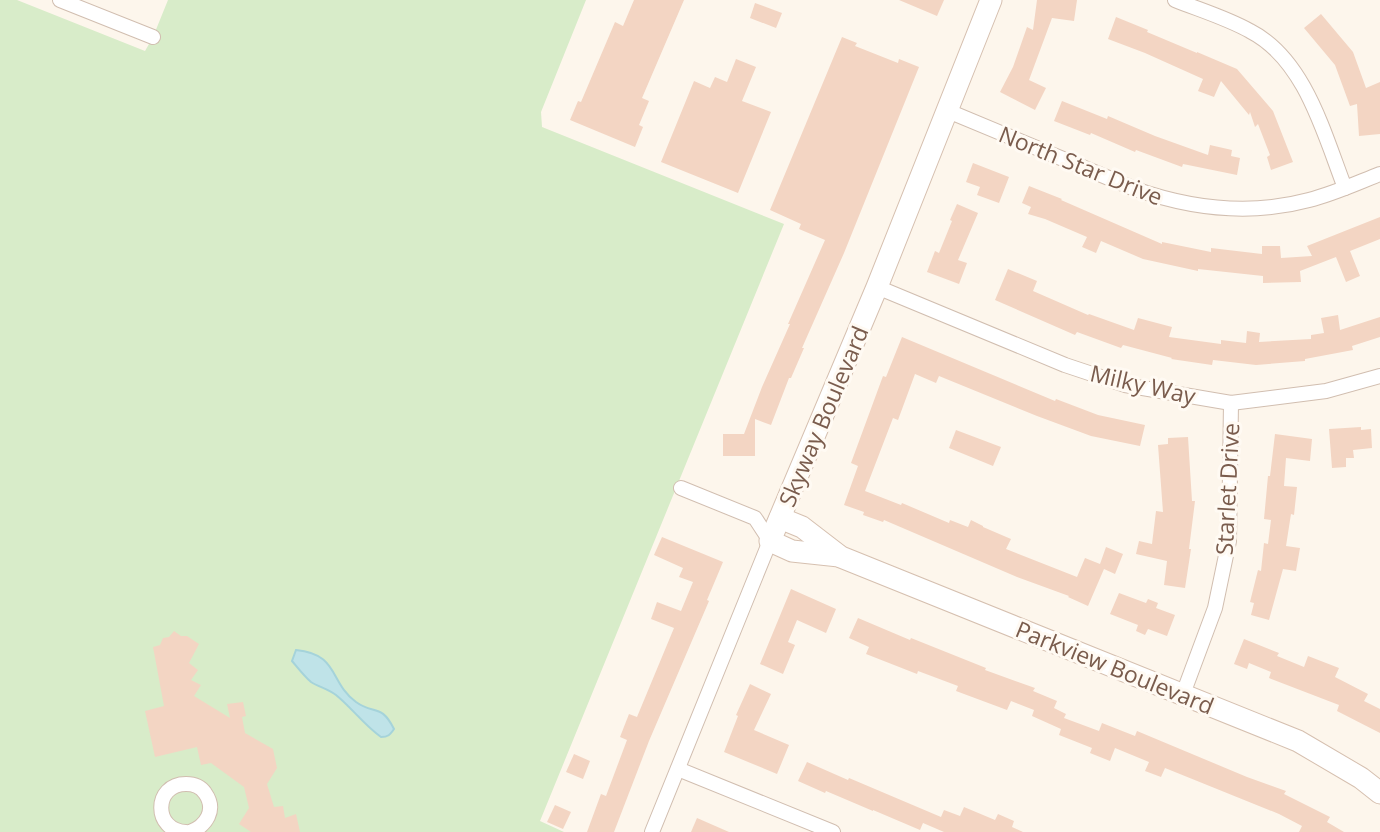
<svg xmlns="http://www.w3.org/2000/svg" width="1380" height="832" viewBox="0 0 1380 832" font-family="'Open Sans',sans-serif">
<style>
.green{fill:#d8ecc9}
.water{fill:#bfe3e8;stroke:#a5d3da;stroke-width:2}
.building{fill:#f3d5c3}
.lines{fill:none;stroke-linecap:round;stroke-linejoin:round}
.street-casing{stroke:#d1beb0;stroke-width:16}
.secondary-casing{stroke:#d6c0b0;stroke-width:23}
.street{stroke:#fff;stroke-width:14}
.secondary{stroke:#fff;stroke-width:21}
.labels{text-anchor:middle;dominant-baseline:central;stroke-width:6;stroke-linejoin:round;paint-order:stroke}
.street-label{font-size:23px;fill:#7a5c4d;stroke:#fffaf3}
</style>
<rect width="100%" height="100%" fill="#fdf6ec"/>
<polygon class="green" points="0,0 17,0 145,51 153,37 168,0 586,0 541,112 542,127 784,224 540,821 564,832 0,832"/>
<path class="water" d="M 296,650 C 339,654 329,682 356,702 C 374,715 381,703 394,729 C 390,735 388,737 381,737 C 364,725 352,708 336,695 C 328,689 319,687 311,682 C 304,676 298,668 292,661 Z"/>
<g class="building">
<polygon points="634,0 684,0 642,98 649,101 639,125 643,127 635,147 570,120 578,101 581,102 615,22 623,26"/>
<polygon points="899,0 944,0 937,16"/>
<polygon points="1037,0 1077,0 1074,21 1052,18 1029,80 1046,88 1035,110 1000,92 1013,67 1027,27 1033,30"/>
<polygon points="755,3 782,13 776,28 750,18"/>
<polygon points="1321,14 1353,52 1366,88 1380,82 1380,134 1359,136 1357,104 1350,106 1335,65 1304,28"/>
<polygon points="1116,17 1148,30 1147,32 1197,53 1197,52 1237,69 1273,111 1293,162 1271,170 1267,157 1270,155 1258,124 1255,127 1250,112 1249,115 1221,81 1214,97 1198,91 1203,79 1145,53 1108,39"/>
<polygon points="842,37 857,43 855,46 898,63 899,59 919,67 844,253 802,348 804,348 791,378 789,378 771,425 755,419 755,456 723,456 723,434 744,434 762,387 790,324 788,324 825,240 799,229 801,224 770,210"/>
<polygon points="736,59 756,67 742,101 771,112 738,193 661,162 694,81 710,88 715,77 727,82"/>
<polygon points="1062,101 1107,119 1108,116 1155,136 1208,155 1210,145 1232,150 1231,156 1240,158 1237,175 1183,164 1182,167 1136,150 1135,152 1091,133 1090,135 1054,121"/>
<polygon points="973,163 1009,177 999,203 977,195 980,187 966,182"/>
<polygon points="1029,186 1062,199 1061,200 1162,244 1162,242 1211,252 1211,248 1262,254 1262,246 1280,246 1281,258 1312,256 1307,246 1380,217 1380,239 1350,251 1360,276 1346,282 1336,257 1300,271 1301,282 1263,283 1263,276 1198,269 1198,271 1143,259 1101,241 1096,253 1082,247 1087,237 1045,219 1028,214 1031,207 1022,203"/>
<polygon points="957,204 978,213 958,260 967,263 959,284 927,272 935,251 939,253 952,221 950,220"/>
<polygon points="1008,269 1037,281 1033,291 1088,315 1089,314 1134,330 1138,318 1172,327 1169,337 1221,344 1221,340 1246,343 1247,331 1260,333 1259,342 1311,339 1311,335 1324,333 1321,318 1338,315 1340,330 1380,317 1380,337 1352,346 1353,350 1305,359 1305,361 1256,365 1213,360 1212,365 1171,359 1172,358 1123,345 1121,348 1077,332 1075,335 995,300"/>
<polygon points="902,337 1055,401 1056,399 1098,415 1145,425 1140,446 1091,436 1037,416 939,376 936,383 915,374 898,420 893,418 865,491 901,505 902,503 949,523 950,520 968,527 971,520 983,526 983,527 1011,539 1006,549 1077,577 1085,558 1100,564 1106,547 1123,554 1115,574 1104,569 1088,606 1068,597 1069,596 1017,577 884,520 883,522 863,515 864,512 844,505 858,466 851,463 883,376 886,377"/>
<polygon points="1361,427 1361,430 1371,429 1372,448 1353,450 1354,458 1346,458 1346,467 1332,468 1329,429"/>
<polygon points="956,430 1001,447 993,466 949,448"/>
<polygon points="1275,434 1312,439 1310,461 1286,458 1284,486 1297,487 1294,515 1291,514 1286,546 1300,548 1296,571 1283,569 1269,620 1251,615 1254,603 1250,602 1258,570 1261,571 1264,543 1268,544 1271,520 1264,519 1268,476 1270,476"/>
<polygon points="1188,437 1192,501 1195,501 1189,549 1191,549 1185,588 1164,585 1167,561 1136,554 1139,541 1152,544 1156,511 1163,512 1158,445 1168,444 1168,438"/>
<polygon points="662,537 723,562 707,600 709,601 649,741 614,832 587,832 601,794 606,796 627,740 620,737 629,714 637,717 674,628 651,619 657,602 681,611 693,582 679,577 683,568 654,555"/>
<polygon points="791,589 836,609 826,633 797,620 788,642 795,645 783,674 760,664"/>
<polygon points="1119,593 1146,603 1148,599 1158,603 1156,608 1175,615 1167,636 1148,629 1145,635 1136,631 1138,625 1110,614"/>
<polygon points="858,618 910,640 911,638 986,668 985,670 1035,688 1033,691 1057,701 1054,708 1066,714 1064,718 1099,731 1102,723 1135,736 1137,731 1247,777 1286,791 1284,794 1330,817 1327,822 1344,832 1299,832 1302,826 1279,814 1165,768 1161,777 1145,771 1149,762 1115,748 1110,761 1090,753 1092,748 1059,735 1061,729 1032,716 1034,710 1011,701 1007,710 956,691 958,686 918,671 917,674 866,654 869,647 849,638"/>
<polygon points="174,631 181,636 187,636 199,644 189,663 198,670 191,680 201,685 194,696 230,718 227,704 243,702 246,716 242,717 245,733 273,749 277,768 267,784 274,807 283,806 285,818 296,814 300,832 251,832 239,824 249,808 244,787 211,763 201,765 197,747 155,757 145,711 164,706 153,647 160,645 163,638 169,637"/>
<polygon points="1244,639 1279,653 1277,656 1304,667 1308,656 1339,668 1335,677 1368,694 1364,701 1380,709 1380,733 1337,711 1339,705 1269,678 1271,672 1249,663 1247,669 1234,664"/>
<polygon points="750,684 771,694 754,730 789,745 777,774 724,752 738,716 736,715"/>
<polygon points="574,754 590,761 583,779 566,772"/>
<polygon points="807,762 848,780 849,778 941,817 944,810 960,816 964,807 995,820 998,814 1014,821 1012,827 1023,832 944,832 923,823 920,830 873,810 873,811 826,791 825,793 798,781"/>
<polygon points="555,805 571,812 563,829 547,822"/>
<polygon points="697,818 729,832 691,832"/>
</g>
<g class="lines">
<g class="street-casing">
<g id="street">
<polyline points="60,0 153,37"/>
<path d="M 1175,0 C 1200,10 1227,18 1250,31 C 1305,59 1324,134 1345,188"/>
<path d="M 948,111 L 1135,189 C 1192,209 1250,216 1309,200 C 1333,194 1357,183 1380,174"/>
<polyline points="877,287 1065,365 1125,385 1231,403 1326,391 1380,376"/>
<polyline points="1183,694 1215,608 1229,541 1231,403"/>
<polyline points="678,769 833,832"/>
<path d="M 186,832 C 153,831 153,784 186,784 C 194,784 201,787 205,793 C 217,810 206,826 190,832"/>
<polyline points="652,832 770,541 755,518 681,488"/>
</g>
</g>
<g class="secondary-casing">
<g id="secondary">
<polyline points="780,518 802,527 841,557 1298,741 1361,778 1380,793"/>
<polyline points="839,556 792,551 770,541 877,287 991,0"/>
</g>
</g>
<use href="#street" class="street"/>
<use href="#secondary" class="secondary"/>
</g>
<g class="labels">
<g class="street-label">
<text transform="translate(1081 165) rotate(22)">North Star Drive</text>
<text transform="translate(1143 384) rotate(13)">Milky Way</text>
<text transform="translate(823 416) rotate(-67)">Skyway Boulevard</text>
<text transform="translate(1227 489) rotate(-87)">Starlet Drive</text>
<text transform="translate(1115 667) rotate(22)">Parkview Boulevard</text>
</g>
</g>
</svg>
